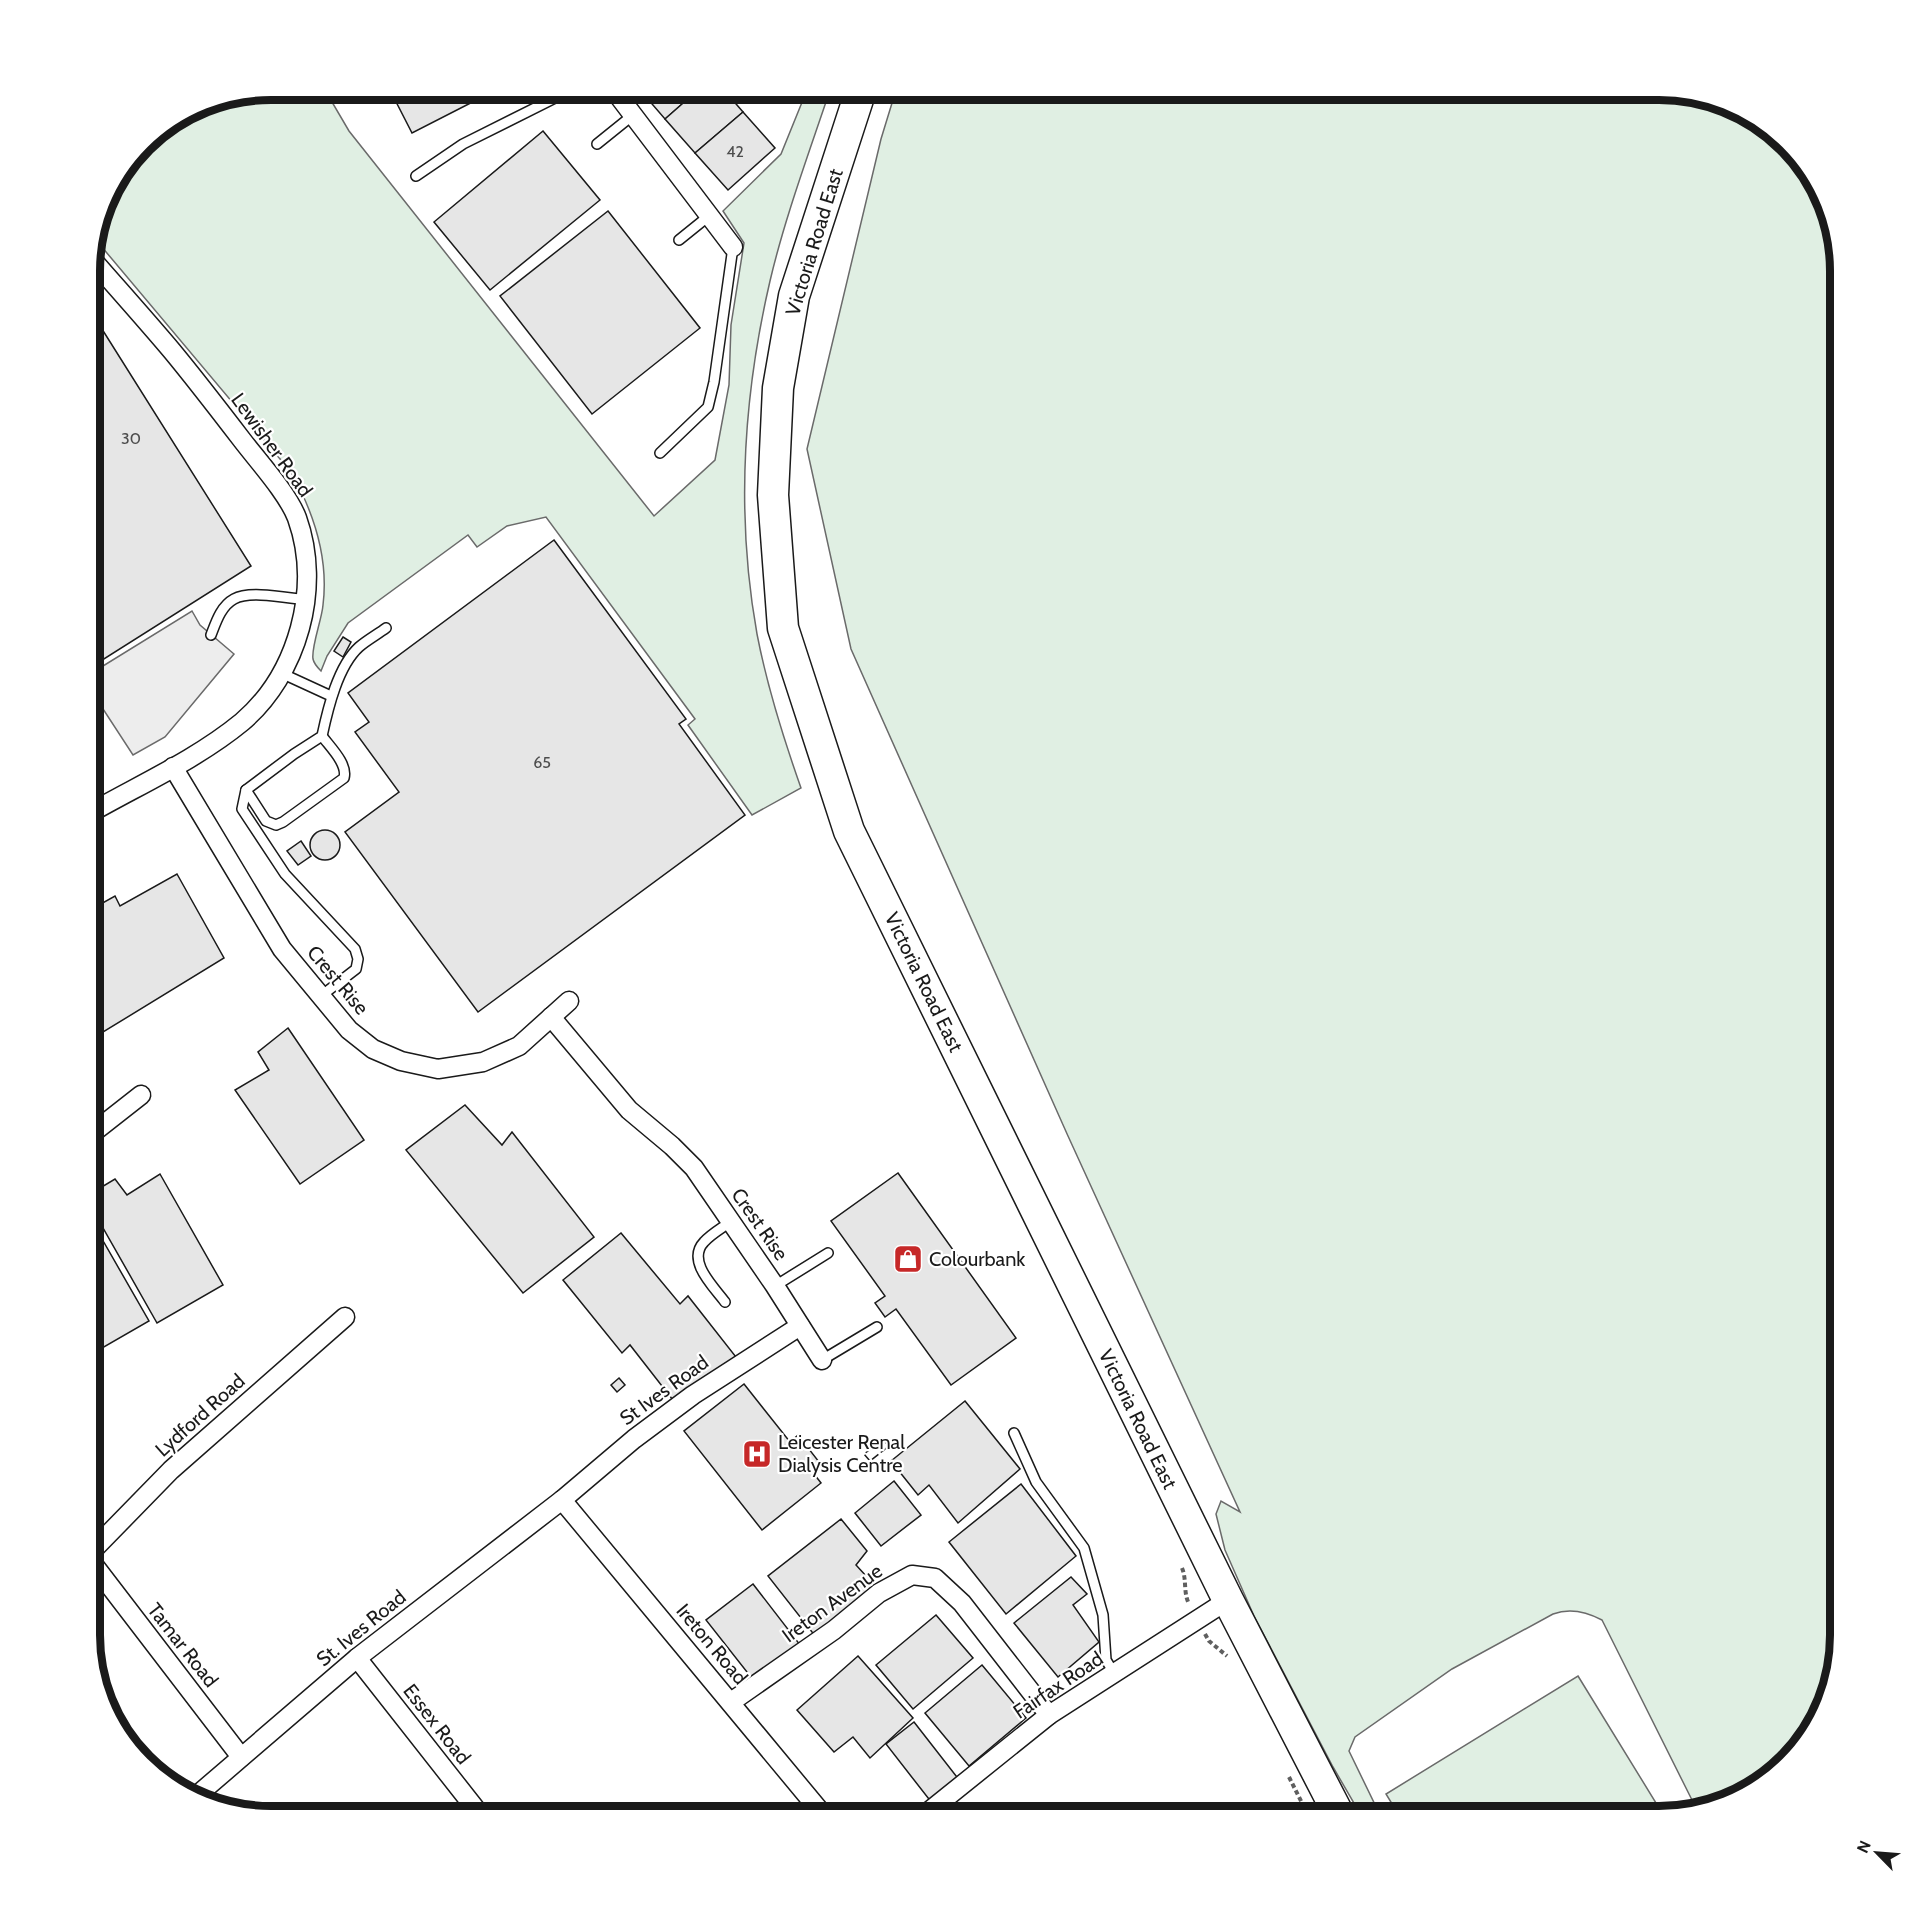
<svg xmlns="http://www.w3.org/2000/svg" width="1931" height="1907" viewBox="0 0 1931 1907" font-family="Cabin,sans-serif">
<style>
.green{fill:#e0efe3;stroke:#6a6a6a;stroke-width:1.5}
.parking{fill:#ededed;stroke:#6a6a6a;stroke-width:1.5}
.building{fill:#e6e6e6;stroke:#1a1a1a;stroke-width:1.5}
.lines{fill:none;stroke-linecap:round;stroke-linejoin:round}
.service-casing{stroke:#1a1a1a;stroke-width:12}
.minor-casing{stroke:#1a1a1a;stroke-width:21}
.trunk-casing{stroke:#1a1a1a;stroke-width:33}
.path{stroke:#5f5f5f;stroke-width:4;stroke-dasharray:4.5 3;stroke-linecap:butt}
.service{stroke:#fff;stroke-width:9}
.minor{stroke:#fff;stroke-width:18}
.trunk{stroke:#fff;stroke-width:30}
.fence{stroke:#1a1a1a;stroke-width:1.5;stroke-dasharray:8 3;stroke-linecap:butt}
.labels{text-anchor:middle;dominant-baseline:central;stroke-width:4.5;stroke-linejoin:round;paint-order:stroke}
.number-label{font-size:16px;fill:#4d4d4d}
.street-label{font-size:20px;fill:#1a1a1a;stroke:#fff}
.poi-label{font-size:20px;fill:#1a1a1a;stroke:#fff;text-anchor:start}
.rim{fill:none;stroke:#1a1a1a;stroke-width:8}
</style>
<rect width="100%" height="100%" fill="#fff"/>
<g class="green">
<path d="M 271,90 L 325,90 L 349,131 L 654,516 L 715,460 L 729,385 L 731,325 L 744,243 L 723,211 L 781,154 L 807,90 L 830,90 C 809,153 785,217 770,281 C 743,397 736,517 757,634 C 767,686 783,737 801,788 L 752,815 L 688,725 L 695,719 L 546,517 L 507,526 L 477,547 L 468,535 L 348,623 L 327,656 L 321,671 C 317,667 314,664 313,659 C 311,647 322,619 323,605 C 329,557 314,513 291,472 L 96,240 L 109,191 L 151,135 L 202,104 Z"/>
<path d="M 896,90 L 1671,90 L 1740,109 L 1796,151 L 1827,202 L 1841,271 L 1841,1636 L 1827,1706 L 1780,1772 L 1729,1803 L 1697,1810 L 1602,1620 C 1587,1612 1569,1608 1553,1614 L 1452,1669 L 1355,1737 L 1349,1751 L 1381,1817 L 1362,1817 L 1333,1767 L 1254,1616 L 1225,1550 L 1216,1514 L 1221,1501 L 1240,1512 L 1068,1136 L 851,649 L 807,449 L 881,139 Z"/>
<polygon points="1578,1676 1664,1816 1400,1817 1386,1794"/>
</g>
<polygon class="parking" points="192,611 200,625 234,654 165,737 133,755 90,689 90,674"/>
<g class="building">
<polygon points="390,90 496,90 412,133"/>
<polygon points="640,90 698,90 665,119"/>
<polygon points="698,90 724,90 743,112 695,153 665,119"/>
<polygon points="743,112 775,148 728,190 695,153"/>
<polygon points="543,131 600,200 490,290 434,222"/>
<polygon points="608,211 700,328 592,414 500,296"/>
<polygon points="90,310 251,566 96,664 90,656"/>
<polygon points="554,540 686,719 679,724 745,815 478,1012 345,832 399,792 355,732 369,722 348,693"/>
<polygon points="343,637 351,642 343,657 334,651"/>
<circle cx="325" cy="845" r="15"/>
<polygon points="301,841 311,856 298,865 287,851"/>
<polygon points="177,874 224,958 90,1040 90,910 115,896 120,906"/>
<polygon points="288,1028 364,1140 300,1184 235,1090 269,1070 258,1052"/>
<polygon points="465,1105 502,1145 512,1132 594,1237 523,1293 406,1150"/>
<polygon points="898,1173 1016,1338 951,1385 896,1309 885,1317 875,1303 885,1296 831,1221"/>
<polygon points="160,1174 223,1285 157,1323 90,1205 90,1194 115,1179 127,1195"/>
<polygon points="94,1225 149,1321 90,1355 90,1227"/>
<polygon points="621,1233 680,1304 688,1296 736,1357 676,1404 630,1345 622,1353 563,1280"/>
<polygon points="619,1378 625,1385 617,1392 611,1385"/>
<polygon points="744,1384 790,1442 798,1435 823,1467 814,1474 821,1483 762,1530 684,1431"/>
<polygon points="965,1401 1020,1469 958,1523 929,1485 918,1495 891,1461"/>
<polygon points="894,1481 921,1515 881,1546 855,1513"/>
<polygon points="1021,1484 1076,1556 1006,1614 949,1542"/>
<polygon points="841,1519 867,1551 856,1565 878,1589 819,1641 768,1576"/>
<polygon points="1071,1577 1087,1594 1073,1605 1099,1642 1058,1677 1014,1623"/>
<polygon points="753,1584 804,1650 758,1686 706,1620"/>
<polygon points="936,1615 973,1658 913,1709 876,1665"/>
<polygon points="858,1656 913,1718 870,1758 853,1737 834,1752 797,1710"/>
<polygon points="982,1665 1026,1718 969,1766 925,1713"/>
<polygon points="914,1722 960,1781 932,1803 886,1744"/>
</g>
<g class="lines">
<g class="service-casing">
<g id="service">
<polyline points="597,144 633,115"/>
<polyline points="416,176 463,144 571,90"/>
<polyline points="679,240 710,215"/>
<polyline points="660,453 708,407 714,382 733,247"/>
<path d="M 211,635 C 216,622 221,606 234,599 C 250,590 287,598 306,600"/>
<polyline points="281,673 331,696"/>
<path d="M 246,790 L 266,821 L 276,825 L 283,822 L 344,778 C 348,764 330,747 322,736"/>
<path d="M 321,996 L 356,969 L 358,959 L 355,949 L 285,874 L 242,809 L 246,790 L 294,754 L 322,736 C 328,708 338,666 359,647 C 367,640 378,634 386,628"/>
<polyline points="775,1286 828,1253"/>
<path d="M 725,1302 C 714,1287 686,1261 704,1242 C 711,1234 722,1228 730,1222"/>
<polyline points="822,1360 877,1327"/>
<polyline points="1014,1433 1036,1482 1084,1548 1103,1615 1106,1660 1114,1673"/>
</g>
</g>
<g class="minor-casing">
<g id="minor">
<polyline points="614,90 733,247"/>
<polyline points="173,767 282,949 349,1030 373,1049 401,1061 438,1069 483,1062 519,1046 569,1001"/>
<path d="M 90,813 C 141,784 197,759 242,722 C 298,674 322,588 297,518 C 288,494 258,461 242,440 C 219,410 196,380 172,351 C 145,319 118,289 91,258"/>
<polyline points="551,1017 629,1110 672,1146 694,1168 775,1286 822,1360"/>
<polyline points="90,1135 141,1095"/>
<polyline points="562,1500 825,1817"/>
<polyline points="90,1553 171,1470 345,1317"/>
<polyline points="90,1560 241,1757"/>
<polyline points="357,1658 482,1817"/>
<polyline points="731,1702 834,1630 879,1593 912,1575 935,1578 962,1603 1049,1715"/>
<polyline points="194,1798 357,1658 562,1500 634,1439 693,1395 800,1326"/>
<polyline points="922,1817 1049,1715 1228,1600"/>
</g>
</g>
<g class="trunk-casing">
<polyline id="trunk" points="861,90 794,296 778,388 773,495 783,628 849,831 1228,1600 1340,1817"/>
</g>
<g class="path">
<path d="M 1182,1568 C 1187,1580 1183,1592 1189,1604"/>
<polyline points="1205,1634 1209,1641 1227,1656"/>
<polyline points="1289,1777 1309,1817"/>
</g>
<use href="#service" class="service"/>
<use href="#minor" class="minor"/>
<use href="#trunk" class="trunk"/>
<polygon class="fence" points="883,1440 889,1446 870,1461 864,1454"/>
</g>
<defs>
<g id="shop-square" transform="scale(1.5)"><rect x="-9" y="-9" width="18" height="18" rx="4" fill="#c62828" stroke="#fff"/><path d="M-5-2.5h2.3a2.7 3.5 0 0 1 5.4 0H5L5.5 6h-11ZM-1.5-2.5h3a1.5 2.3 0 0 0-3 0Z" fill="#fff"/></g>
<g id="hospital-square" transform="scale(1.5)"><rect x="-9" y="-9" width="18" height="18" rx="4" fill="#c62828" stroke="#fff"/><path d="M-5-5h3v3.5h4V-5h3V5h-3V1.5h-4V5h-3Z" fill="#fff"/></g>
</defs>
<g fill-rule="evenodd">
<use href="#shop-square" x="908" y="1259"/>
<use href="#hospital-square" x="757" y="1454"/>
</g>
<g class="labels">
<g class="number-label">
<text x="735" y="151">42</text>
<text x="131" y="438">30</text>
<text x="542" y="762">65</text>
</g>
<g class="street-label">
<text transform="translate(814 242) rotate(-73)">Victoria Road East</text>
<text transform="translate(272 445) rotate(54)">Lewisher Road</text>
<text transform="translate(338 980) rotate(50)">Crest Rise</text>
<text transform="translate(924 982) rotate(64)">Victoria Road East</text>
<text transform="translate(760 1224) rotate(55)">Crest Rise</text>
<text transform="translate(664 1390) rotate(-36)">St Ives Road</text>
<text transform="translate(200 1415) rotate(-42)">Lydford Road</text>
<text transform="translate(1138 1419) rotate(64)">Victoria Road East</text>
<text transform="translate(832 1603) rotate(-36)">Ireton Avenue</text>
<text transform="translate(361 1628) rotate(-39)">St. Ives Road</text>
<text transform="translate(712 1644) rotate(50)">Ireton Road</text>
<text transform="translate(183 1645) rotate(52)">Tamar Road</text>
<text transform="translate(1058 1685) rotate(-34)">Fairfax Road</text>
<text transform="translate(437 1724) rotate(52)">Essex Road</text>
</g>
<g class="poi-label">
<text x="929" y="1259">Colourbank</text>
<text x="778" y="1442">Leicester Renal<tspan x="778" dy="23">Dialysis Centre</tspan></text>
</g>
</g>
<path d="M0 0H1931V1907H0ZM271 100H1659A171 171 0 0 1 1830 271V1635A171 171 0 0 1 1659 1806H271A171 171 0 0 1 100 1635V271A171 171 0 0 1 271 100Z" fill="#fff" fill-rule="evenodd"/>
<path class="rim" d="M271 100H1659A171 171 0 0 1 1830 271V1635A171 171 0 0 1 1659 1806H271A171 171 0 0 1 100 1635V271A171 171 0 0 1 271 100Z"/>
<g transform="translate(1877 1853) rotate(295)" stroke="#ffffff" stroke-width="4.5" paint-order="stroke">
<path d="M0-4.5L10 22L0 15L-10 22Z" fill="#1a1a1a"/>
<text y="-9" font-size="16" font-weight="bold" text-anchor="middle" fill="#1a1a1a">N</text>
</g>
</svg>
